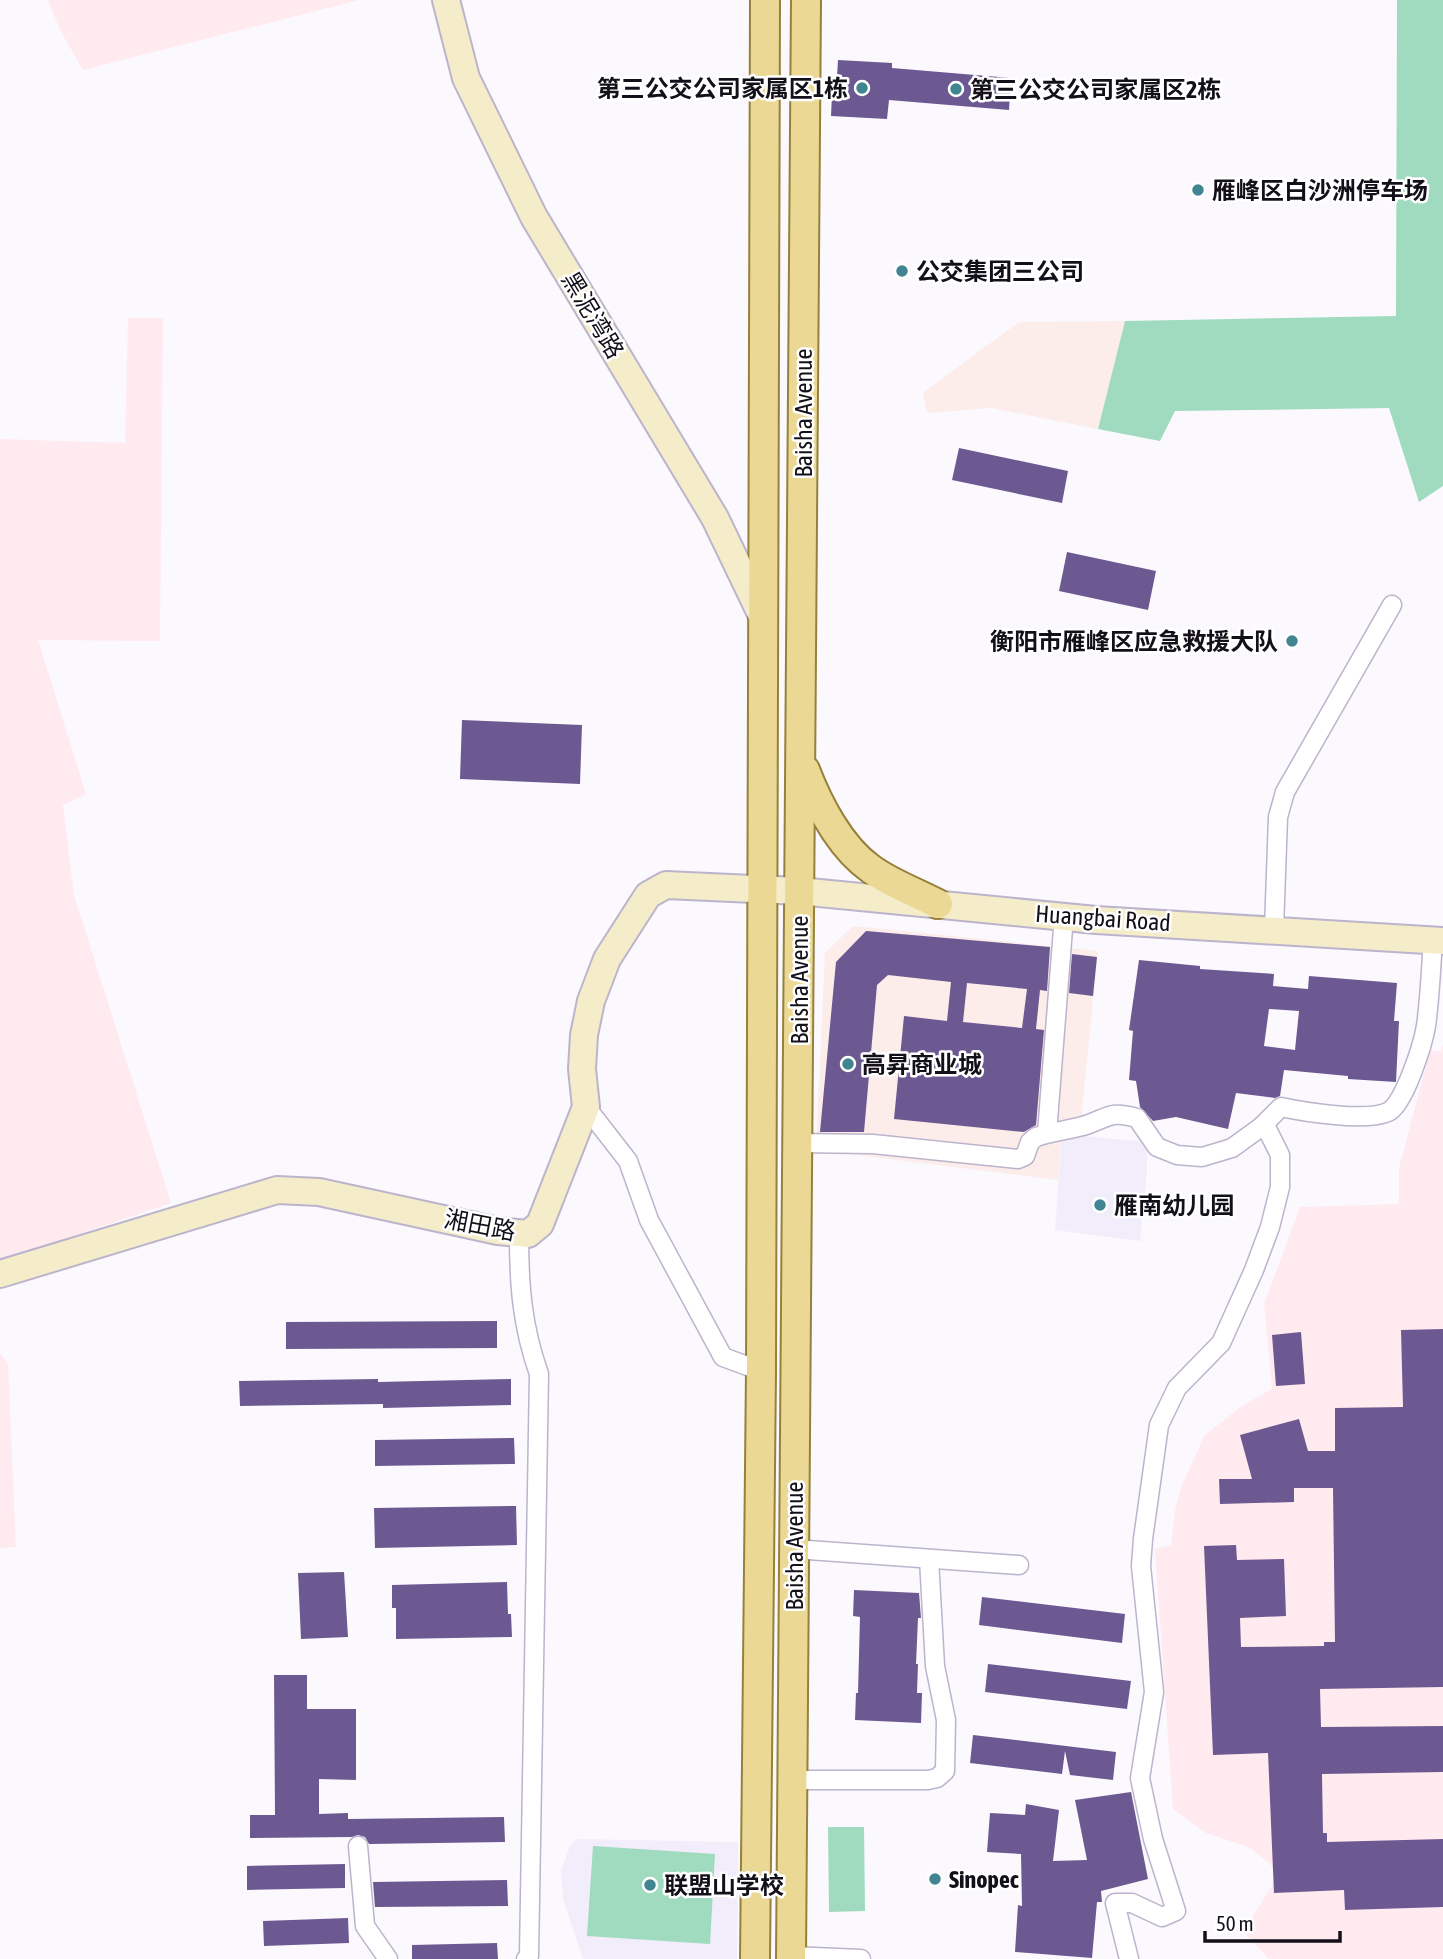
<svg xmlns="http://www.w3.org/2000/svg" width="1443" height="1959" viewBox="0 0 1443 1959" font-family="'Asap Condensed','Noto Sans SC',sans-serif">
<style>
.commercial{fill:#fcecea}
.industrial{fill:#ffeaf0}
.built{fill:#f1edfa}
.green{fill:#a0dbbf}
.building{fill:#6d5991;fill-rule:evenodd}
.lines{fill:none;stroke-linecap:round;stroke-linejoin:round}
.street-casing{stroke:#bbb4cc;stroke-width:21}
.secondary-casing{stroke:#bbb4cc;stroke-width:30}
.primary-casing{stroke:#96813b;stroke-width:32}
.street{stroke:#fff;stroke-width:18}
.secondary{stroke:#f5ecca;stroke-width:26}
.primary{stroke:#ebd895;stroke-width:28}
.poi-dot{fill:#418593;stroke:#fff;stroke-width:2.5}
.labels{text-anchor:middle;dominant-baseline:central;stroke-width:5;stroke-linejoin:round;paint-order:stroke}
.poi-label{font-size:24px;font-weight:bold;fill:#131019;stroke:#fff;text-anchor:start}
.street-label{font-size:24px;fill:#131019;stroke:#fff}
</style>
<rect width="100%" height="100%" fill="#fbf9fe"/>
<g class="commercial">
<polygon points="1125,321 1098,429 992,408 927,413 923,393 1019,322"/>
<polygon points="853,926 1098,951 1081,1120 1063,1119 1058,1180 816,1150 825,953"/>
</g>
<g class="industrial">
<polygon points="48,0 359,0 83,70 60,30"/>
<polygon points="128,318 163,318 160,641 38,640 86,794 63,805 74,895 171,1203 0,1261 0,439 125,443"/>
<polygon points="1443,1044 1443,1959 1269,1959 1243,1932 1280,1873 1251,1848 1206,1833 1173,1809 1155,1549 1171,1545 1175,1511 1181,1487 1205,1435 1242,1406 1272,1389 1264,1304 1300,1207 1399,1204 1399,1168 1430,1051 1441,1051"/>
<polygon points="0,1353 8,1364 16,1547 0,1548"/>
</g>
<g class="built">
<polygon points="1062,1134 1147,1142 1147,1171 1140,1241 1055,1230"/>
<polygon points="576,1839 738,1842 737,1959 583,1959 563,1899 561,1871 570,1846"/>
</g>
<g class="green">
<polygon points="1397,0 1443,0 1443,486 1419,502 1389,408 1175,411 1160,441 1098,429 1125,321 1396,316"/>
<polygon points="828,1827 864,1827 865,1911 829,1912"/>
<polygon points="593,1846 715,1854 710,1944 587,1936"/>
</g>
<g class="building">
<polygon points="838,60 892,63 892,68 1011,78 1009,110 889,100 887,119 831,116 832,94 836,94"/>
<polygon points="959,448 1068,471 1062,503 952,480"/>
<polygon points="1067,552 1156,571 1148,610 1059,591"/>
<polygon points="462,720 582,725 580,784 460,779"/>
<path d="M 866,931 L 1050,947 L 1047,991 L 1040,990 L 1036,1029 L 1044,1030 L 1036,1125 L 1024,1132 L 894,1119 L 904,1016 L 947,1021 L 951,982 L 888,975 L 877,985 L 864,1132 L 820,1132 L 836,962 ZM 967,983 L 1027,989 L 1022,1028 L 963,1022 Z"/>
<polygon points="1072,954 1097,957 1093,996 1069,993"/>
<path d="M 1139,960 L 1200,966 L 1200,969 L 1274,974 L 1273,986 L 1308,989 L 1309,976 L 1397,983 L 1394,1021 L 1399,1021 L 1396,1082 L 1348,1079 L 1348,1076 L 1284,1070 L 1280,1096 L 1275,1098 L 1236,1093 L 1228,1129 L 1176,1117 L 1153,1121 L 1140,1107 L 1136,1081 L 1129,1080 L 1133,1031 L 1129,1030 ZM 1269,1009 L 1299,1011 L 1295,1050 L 1264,1046 Z"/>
<polygon points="497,1321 497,1348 286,1349 286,1322"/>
<polygon points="1443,1329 1443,1687 1320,1689 1321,1727 1443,1726 1443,1772 1322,1774 1323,1833 1327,1833 1327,1842 1443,1839 1443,1907 1345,1910 1344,1890 1274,1893 1268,1753 1213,1755 1204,1546 1236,1545 1237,1560 1284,1559 1286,1616 1240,1618 1241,1647 1324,1646 1324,1642 1335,1642 1333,1488 1294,1488 1294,1502 1220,1504 1219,1479 1252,1479 1240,1435 1299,1419 1308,1451 1335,1451 1335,1408 1403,1407 1401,1330"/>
<polygon points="1301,1332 1305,1384 1276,1386 1272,1335"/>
<polygon points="378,1379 378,1382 511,1379 511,1405 383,1408 383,1404 240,1406 239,1381"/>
<polygon points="514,1438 515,1464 375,1466 375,1440"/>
<polygon points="516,1506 517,1545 375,1548 374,1508"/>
<polygon points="344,1572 348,1637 301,1639 298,1573"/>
<polygon points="507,1582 508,1614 511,1614 512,1637 396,1639 396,1608 392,1608 392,1585"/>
<polygon points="854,1590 919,1593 921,1618 918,1618 916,1664 918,1664 917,1693 922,1693 921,1723 855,1720 856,1693 858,1693 860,1617 853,1616"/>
<polygon points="982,1597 1125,1614 1122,1643 979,1625"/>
<polygon points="988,1664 1131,1681 1127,1709 985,1692"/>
<polygon points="274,1675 307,1675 307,1709 356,1709 356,1780 319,1779 319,1814 348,1813 348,1819 504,1817 505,1842 369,1844 365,1837 358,1835 352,1837 250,1838 250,1815 275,1815"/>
<polygon points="973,1735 1116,1752 1113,1780 1070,1775 1065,1751 1062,1774 970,1763"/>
<polygon points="1131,1792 1148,1879 1101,1891 1102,1902 1097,1902 1092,1958 1015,1952 1018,1905 1022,1906 1021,1854 987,1852 990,1813 1025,1815 1026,1804 1059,1810 1053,1861 1087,1860 1075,1800"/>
<polygon points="345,1864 345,1888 247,1890 247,1866"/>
<polygon points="507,1880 508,1906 375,1907 373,1882"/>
<polygon points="348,1918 349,1943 264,1946 263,1921"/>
<polygon points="497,1943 498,1959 412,1959 412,1945"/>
</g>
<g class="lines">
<g class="street-casing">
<g id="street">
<polyline points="1274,929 1278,817 1285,792 1392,605"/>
<polyline points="586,1107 628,1161 649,1220 723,1357 761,1371"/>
<path d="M 1261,1127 L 1281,1107 C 1304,1112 1366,1122 1388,1112 C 1404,1105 1423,1044 1426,1026 C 1430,997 1431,968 1433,940"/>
<polyline points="1047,1133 1064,916"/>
<path d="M 797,1143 L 873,1144 L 1018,1159 L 1025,1156 L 1030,1142 L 1036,1137 C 1053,1131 1072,1130 1089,1124 C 1110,1116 1113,1111 1137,1118 L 1157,1147 L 1177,1155 L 1202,1157 L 1232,1148 L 1261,1127 L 1268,1131 L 1280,1155 L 1280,1187 L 1270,1227 L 1254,1270 L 1221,1343 L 1177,1388 L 1159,1425 L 1143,1539 L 1141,1566 L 1154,1692 L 1140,1778 L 1153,1839 L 1176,1911 L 1162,1917 L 1132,1903 L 1115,1903 L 1129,1959"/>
<path d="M 519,1235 C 519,1285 522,1326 539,1374 L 529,1956 L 526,1959"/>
<polyline points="794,1549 1019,1565"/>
<polyline points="792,1780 928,1780 937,1778 945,1771 946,1720 935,1666 929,1559"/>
<polyline points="358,1846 365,1926 388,1959"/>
<polyline points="791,1956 861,1959"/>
</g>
</g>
<g class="secondary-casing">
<g id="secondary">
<polyline points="446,0 466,78 534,217 715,518 764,620"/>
<polyline points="0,1274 277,1190 319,1192 498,1231 528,1234 540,1224 586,1107 582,1069 584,1035 591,1001 607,959 648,895 666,885 799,891 1096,920 1443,941"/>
</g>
</g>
<g class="primary-casing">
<g id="primary">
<path d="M 805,770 C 818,804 840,847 871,869 C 890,883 917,893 938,904"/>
<polyline points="755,1959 761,1371 765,0"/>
<polyline points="791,1959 806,0"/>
</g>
</g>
<use href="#street" class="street"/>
<use href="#secondary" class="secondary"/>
<use href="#primary" class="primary"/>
</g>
<g class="poi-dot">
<circle cx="862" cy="88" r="7"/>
<circle cx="956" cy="89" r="7"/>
<circle cx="1198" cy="190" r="7"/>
<circle cx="902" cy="271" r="7"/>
<circle cx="1292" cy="641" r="7"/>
<circle cx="848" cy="1064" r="7"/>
<circle cx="1100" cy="1205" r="7"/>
<circle cx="935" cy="1879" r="7"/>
<circle cx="650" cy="1885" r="7"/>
</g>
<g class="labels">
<g class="poi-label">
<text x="848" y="88" text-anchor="end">第三公交公司家属区1栋</text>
<text x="970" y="89">第三公交公司家属区2栋</text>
<text x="1212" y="190">雁峰区白沙洲停车场</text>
<text x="916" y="271">公交集团三公司</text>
<text x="1278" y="641" text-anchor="end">衡阳市雁峰区应急救援大队</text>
<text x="862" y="1064">高昇商业城</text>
<text x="1114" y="1205">雁南幼儿园</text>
<text x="949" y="1879">Sinopec</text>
<text x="664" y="1885">联盟山学校</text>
</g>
<g class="street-label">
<text transform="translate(593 315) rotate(59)">黑泥湾路</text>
<text transform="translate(803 413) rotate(-90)">Baisha Avenue</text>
<text transform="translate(1103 918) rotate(4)">Huangbai Road</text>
<text transform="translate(799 980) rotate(-90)">Baisha Avenue</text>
<text transform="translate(480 1225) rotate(11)">湘田路</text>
<text transform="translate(794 1546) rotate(-90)">Baisha Avenue</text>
</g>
</g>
<path d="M1205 1931v10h135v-10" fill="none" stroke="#131019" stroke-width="3.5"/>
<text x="1216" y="1931" font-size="21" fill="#131019" stroke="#ffffff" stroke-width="5" paint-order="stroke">50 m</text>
</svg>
